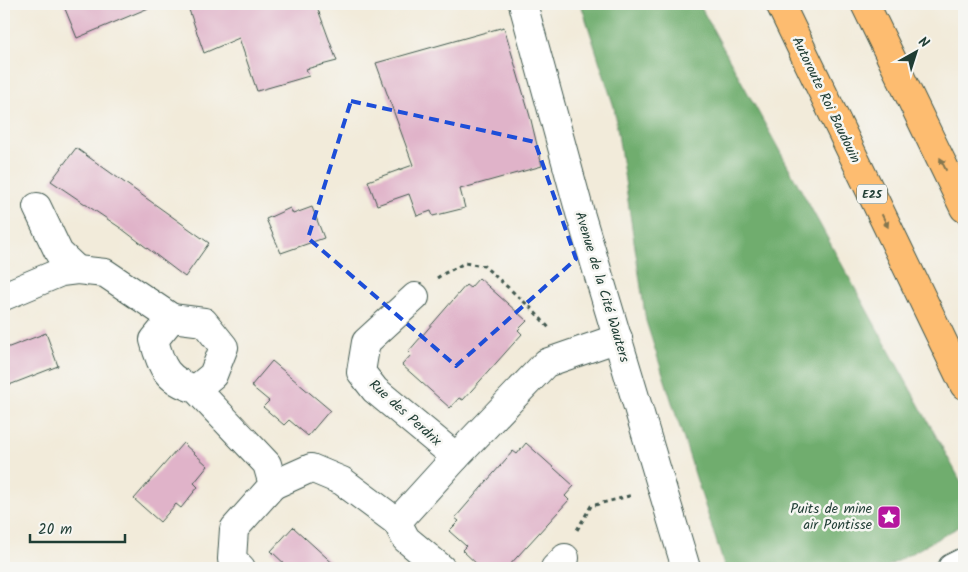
<svg xmlns="http://www.w3.org/2000/svg" width="968" height="572" viewBox="0 0 968 572" font-family="Kalam,sans-serif">
<style>
.forest{fill:#6fad6e;stroke:#477551}
.building{fill:#e0b3c9}
.lines{fill:none;stroke-linecap:round;stroke-linejoin:round}
.street-casing{stroke:#3f574d;stroke-width:30}
.highway-casing{stroke:#3f574d;stroke-width:30}
.path{stroke:#3f574d;stroke-width:3;stroke-dasharray:4 4;stroke-linecap:butt}
.street{stroke:#fff;stroke-width:28}
.highway{stroke:#fdbc70;stroke-width:28}
.oneway{fill:#83764f}
.marked{fill:none;stroke:#1d4ed8;stroke-width:4;stroke-dasharray:10 6;stroke-linejoin:round}
.labels{text-anchor:middle;dominant-baseline:central;stroke-width:5;stroke-linejoin:round;paint-order:stroke}
.shield{fill:#f6f6f2;stroke:#60746d;stroke-width:1}
.shield-label{font-size:12px;font-weight:bold;fill:#1f3d34}
.street-label{font-size:14px;fill:#1f3d34;stroke:#f6f6f2}
.poi-label{font-size:14px;fill:#1f3d34;stroke:#f6f6f2;text-anchor:end}
</style>
<rect width="100%" height="100%" fill="#f6f6f2"/>
<filter id="ink" filterUnits="userSpaceOnUse"><feTurbulence type="fractalNoise" baseFrequency=".02" numOctaves="2"/><feDisplacementMap in="SourceGraphic" scale="10" xChannelSelector="R" yChannelSelector="G"/><feConvolveMatrix kernelMatrix="1 2 1 2 8 2 1 2 1" color-interpolation-filters="sRGB"/></filter>
<filter id="wash" filterUnits="userSpaceOnUse"><feTurbulence type="fractalNoise" baseFrequency=".0096" numOctaves="4" result="noise"/><feDisplacementMap in="SourceGraphic" scale="20" xChannelSelector="R" yChannelSelector="G"/><feGaussianBlur stdDeviation="1.12" result="paint"/><feColorMatrix in="noise" values="0 0 0 0 0 0 0 0 0 0 0 0 0 0 0 0 0 1.4 0 .05"/><feComposite in="paint" operator="in"/></filter>
<g filter="url(#wash)">
<rect width="100%" height="100%" fill="#f2ebda"/>
<polygon class="forest" points="581,4 699,4 964,487 964,524 885,568 725,568 646,321 614,107"/>
<g id="blocks">
<g class="building">
<polygon points="63,4 158,4 77,38"/>
<polygon points="187,4 316,4 337,61 306,69 309,76 257,91 239,38 204,53"/>
<polygon points="504,27 531,120 542,166 460,189 465,208 433,216 431,211 417,216 409,194 377,205 368,181 413,165 376,63"/>
<polygon points="76,148 209,243 185,277 122,229 51,181"/>
<polygon points="312,207 324,238 281,253 266,219 290,208 293,214"/>
<polygon points="479,278 527,321 518,330 522,334 463,400 459,398 450,408 402,365 411,355 408,352 466,285 470,288"/>
<polygon points="46,333 58,366 4,387 4,349"/>
<polygon points="272,361 330,410 308,436 289,420 284,425 263,407 269,401 251,386"/>
<polygon points="183,443 208,466 194,483 198,487 181,508 176,504 160,522 134,499"/>
<polygon points="526,443 574,486 565,496 569,500 507,568 481,568 462,550 466,546 449,531 459,521 455,518 513,451 517,454"/>
<polygon points="293,527 338,568 289,568 271,551"/>
</g>
</g>
</g>
<g filter="url(#ink)">
<use href="#blocks" fill-opacity="0" stroke="#3f574d" stroke-width="1"/>
<g class="lines">
<g class="street-casing">
<g id="street">
<polyline points="523,4 580,213 686,568"/>
<polyline points="37,207 59,253 77,270"/>
<polyline points="4,296 61,272 77,270 105,273 172,318"/>
<polyline points="415,297 366,342 361,372 375,390 456,457"/>
<path d="M 196,389 L 213,375 L 224,347 L 204,322 L 172,318 L 154,340 C 161,367 167,381 196,389 L 267,464 L 273,485 L 234,529 L 232,559 L 241,568"/>
<polyline points="273,485 311,468 342,481 397,522 456,457 546,363 618,338"/>
<polyline points="397,522 406,539 441,568"/>
<polyline points="555,568 565,558"/>
<polyline points="952,568 964,562"/>
</g>
</g>
<g class="highway-casing">
<g id="highway">
<polyline points="780,4 964,385"/>
<polyline points="865,4 964,208"/>
</g>
</g>
<g class="path">
<polyline points="437,278 443,274 465,263 484,266 531,308 551,330"/>
<polyline points="577,530 591,506 633,495"/>
</g>
<use href="#street" class="street"/>
<use href="#highway" class="highway"/>
</g>
<defs><path id="oneway-solid" d="M-6-.8H1V-3.2L6.5 0L1 3.2V.8H-6Z" transform="scale(1.25)"/></defs>
<g class="oneway">
<use href="#oneway-solid" transform="translate(943 164) rotate(-116)"/>
<use href="#oneway-solid" transform="translate(885 221) rotate(64)"/>
</g>
</g>
<path class="marked" d="M 351,101 L 535,142 L 576,259 L 456,366 L 308,238 Z"/>
<defs>
<g id="sight-square" transform="scale(1.25)"><rect x="-9" y="-9" width="18" height="18" rx="4" fill="#b5179e" stroke="#f6f6f2"/><path d="M0-6L1.8-2.2L6-1.7L2.9 1.2L3.7 5.4L0 3.3L-3.7 5.4L-2.9 1.2L-6-1.7L-1.8-2.2Z" fill="#fff"/></g>
</defs>
<g fill-rule="evenodd">
<use href="#sight-square" x="889" y="517"/>
</g>
<g class="labels">
<rect class="shield" x="857" y="184.5" width="30" height="19" rx="4"/>
<g class="shield-label">
<text x="872" y="194">E25</text>
</g>
<g class="street-label">
<text transform="translate(826 100) rotate(64)">Autoroute Roi Baudouin</text>
<text transform="translate(602 287) rotate(73)">Avenue de la Cité Wauters</text>
<text transform="translate(405 413) rotate(42)">Rue des Perdrix</text>
</g>
<g class="poi-label">
<text x="872" y="509">Puits de mine<tspan x="872" dy="16">air Pontisse</tspan></text>
</g>
</g>
<rect width="968" height="572" fill="none" stroke="#f6f6f2" stroke-width="20"/>
<g transform="translate(916 52) rotate(39)" stroke="#f6f6f2" stroke-width="4" paint-order="stroke">
<path d="M0-4L9 19L0 12L-9 19Z" fill="#1f3d34"/>
<text y="-8" font-size="14" font-weight="bold" text-anchor="middle" fill="#1f3d34">N</text>
</g>
<path d="M30 534v8h95v-8" fill="none" stroke="#1f3d34" stroke-width="2.5"/>
<text x="38" y="534" font-size="15" fill="#1f3d34" stroke="#f6f6f2" stroke-width="4" paint-order="stroke">20 m</text>
</svg>
